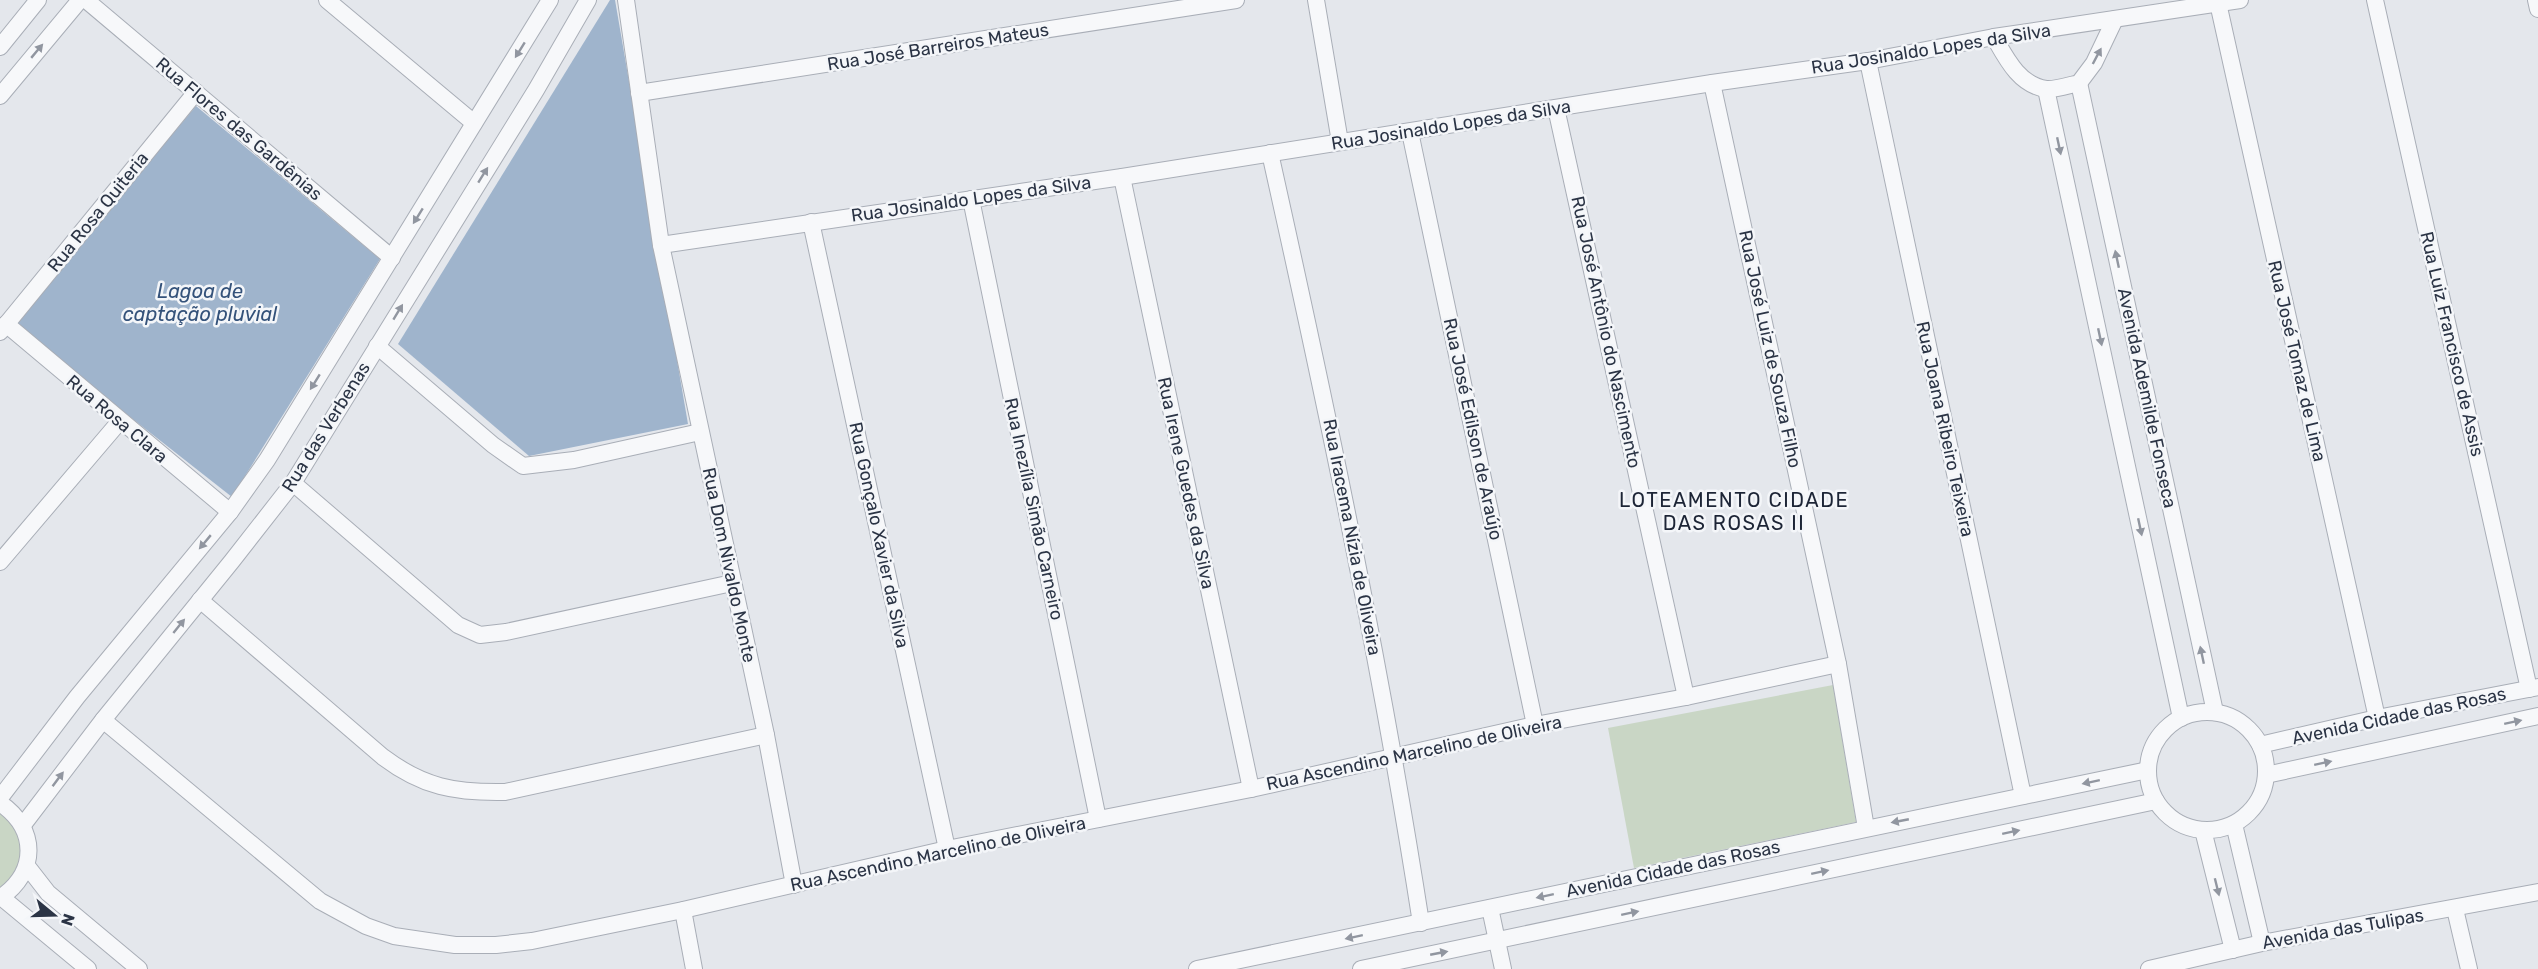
<svg xmlns="http://www.w3.org/2000/svg" width="2538" height="969" viewBox="0 0 2538 969" font-family="Rubik,sans-serif">
<style>
.green{fill:#c9d6c5}
.water{fill:#9fb4cc}
.lines{fill:none;stroke-linecap:round;stroke-linejoin:round}
.minor-casing{stroke:#a9aeb7;stroke-width:18}
.minor{stroke:#f7f8fa;stroke-width:16}
.oneway{fill:#9196a0}
.labels{text-anchor:middle;dominant-baseline:central;stroke-width:5;stroke-linejoin:round;paint-order:stroke}
.street-label{font-size:18px;fill:#2b3445;stroke:#f4f6f9}
.water-label{font-size:20px;font-style:italic;fill:#34527a;stroke:#f4f6f9}
.neighbourhood-label{font-size:20px;letter-spacing:1.5px;fill:#1d2536;stroke:#f4f6f9}
</style>
<rect width="100%" height="100%" fill="#e4e7ec"/>
<g class="green">
<polygon points="1833,685 1856,822 1634,868 1608,728"/>
<polygon points="0,809 23,834 24,865 0,893"/>
</g>
<g class="water">
<polygon points="610,0 615,0 688,424 529,456 398,344"/>
<polygon points="196,106 380,259 232,497 13,325"/>
</g>
<g class="lines">
<g class="minor-casing">
<g id="minor">
<polyline points="86,0 392,258"/>
<polyline points="327,0 474,123"/>
<polyline points="626,0 661,245 766,735 794,885"/>
<polyline points="1316,0 1340,142"/>
<polyline points="2375,0 2529,689"/>
<polyline points="2536,0 2538,9"/>
<polyline points="2218,3 2377,718"/>
<path d="M 1994,37 C 2006,58 2019,85 2046,89 C 2056,90 2069,85 2079,83 L 2094,63 L 2115,19"/>
<polyline points="0,47 38,0"/>
<polyline points="1868,61 2023,796"/>
<polyline points="1712,83 1838,664 1866,828"/>
<polyline points="2079,83 2215,712"/>
<polyline points="2046,89 2181,718"/>
<polyline points="639,93 1236,0"/>
<polyline points="0,96 80,0"/>
<polyline points="1556,108 1686,697"/>
<polyline points="1410,132 1535,725"/>
<path d="M 1270,153 C 1327,409 1381,665 1421,923"/>
<polyline points="1122,177 1251,789"/>
<polyline points="971,199 1098,819"/>
<polyline points="811,222 947,849"/>
<polyline points="661,245 1122,177 1712,83 1868,61 1994,37 2240,0"/>
<polyline points="6,324 230,512"/>
<polyline points="0,332 196,92"/>
<polyline points="377,346 493,445 523,466 574,460 700,432"/>
<polyline points="293,483 458,625 480,635 506,632 732,583"/>
<polyline points="0,562 120,421"/>
<path d="M 200,600 L 383,757 C 423,787 455,793 505,792 L 766,735"/>
<circle cx="2207" cy="771" r="59"/>
<polyline points="103,720 320,901 366,926 394,936 455,945 496,945 532,941 683,910 947,849 1251,789 1535,725 1686,697 1838,664"/>
<polyline points="2260,745 2377,718 2538,687"/>
<polyline points="2266,775 2538,716"/>
<polyline points="0,798 77,697 230,512 267,460 550,0"/>
<path d="M 0,803 C 38,829 38,872 0,898"/>
<polyline points="2234,824 2262,943"/>
<polyline points="23,825 103,720 232,561 293,483 536,90 588,0"/>
<polyline points="2203,830 2233,950"/>
<polyline points="27,866 48,893 139,969"/>
<polyline points="1,897 88,969"/>
<polyline points="1490,908 1503,969"/>
<polyline points="2455,909 2469,969"/>
<polyline points="683,910 694,969"/>
<polyline points="1197,969 2148,770"/>
<polyline points="1361,969 2156,801"/>
<polyline points="2149,969 2262,943 2538,892"/>
</g>
</g>
<use href="#minor" class="minor"/>
</g>
<defs><path id="oneway-solid" d="M-6-.8H1V-3.2L6.5 0L1 3.2V.8H-6Z" transform="scale(1.5)"/></defs>
<g class="oneway">
<use href="#oneway-solid" transform="translate(520 50) rotate(122)"/>
<use href="#oneway-solid" transform="translate(37 51) rotate(-50)"/>
<use href="#oneway-solid" transform="translate(2097 56) rotate(-62)"/>
<use href="#oneway-solid" transform="translate(2059 146) rotate(78)"/>
<use href="#oneway-solid" transform="translate(483 175) rotate(-58)"/>
<use href="#oneway-solid" transform="translate(418 216) rotate(122)"/>
<use href="#oneway-solid" transform="translate(2117 259) rotate(-102)"/>
<use href="#oneway-solid" transform="translate(398 312) rotate(-59)"/>
<use href="#oneway-solid" transform="translate(2100 337) rotate(78)"/>
<use href="#oneway-solid" transform="translate(315 382) rotate(122)"/>
<use href="#oneway-solid" transform="translate(2140 527) rotate(78)"/>
<use href="#oneway-solid" transform="translate(205 542) rotate(130)"/>
<use href="#oneway-solid" transform="translate(179 626) rotate(-51)"/>
<use href="#oneway-solid" transform="translate(2202 655) rotate(-102)"/>
<use href="#oneway-solid" transform="translate(2513 722) rotate(-12)"/>
<use href="#oneway-solid" transform="translate(2323 763) rotate(-12)"/>
<use href="#oneway-solid" transform="translate(58 779) rotate(-53)"/>
<use href="#oneway-solid" transform="translate(2091 782) rotate(168)"/>
<use href="#oneway-solid" transform="translate(1900 821) rotate(169)"/>
<use href="#oneway-solid" transform="translate(2011 832) rotate(-12)"/>
<use href="#oneway-solid" transform="translate(1820 872) rotate(-12)"/>
<use href="#oneway-solid" transform="translate(2217 887) rotate(76)"/>
<use href="#oneway-solid" transform="translate(1545 896) rotate(168)"/>
<use href="#oneway-solid" transform="translate(1630 913) rotate(-12)"/>
<use href="#oneway-solid" transform="translate(1354 937) rotate(168)"/>
<use href="#oneway-solid" transform="translate(1439 953) rotate(-11)"/>
</g>
<g class="labels">
<g class="street-label">
<text transform="translate(938 47) rotate(-9)">Rua José Barreiros Mateus</text>
<text transform="translate(1931 49) rotate(-9)">Rua Josinaldo Lopes da Silva</text>
<text transform="translate(1451 125) rotate(-9)">Rua Josinaldo Lopes da Silva</text>
<text transform="translate(239 129) rotate(40)">Rua Flores das Gardênias</text>
<text transform="translate(971 199) rotate(-8)">Rua Josinaldo Lopes da Silva</text>
<text transform="translate(98 212) rotate(-51)">Rua Rosa Quiteria</text>
<text transform="translate(1606 332) rotate(78)">Rua José Antônio do Nascimento</text>
<text transform="translate(2452 344) rotate(77)">Rua Luiz Francisco de Assis</text>
<text transform="translate(1770 349) rotate(78)">Rua José Luiz de Souza Filho</text>
<text transform="translate(2297 361) rotate(77)">Rua José Tomaz de Lima</text>
<text transform="translate(2147 398) rotate(78)">Avenida Ademilde Fonseca</text>
<text transform="translate(117 419) rotate(40)">Rua Rosa Clara</text>
<text transform="translate(326 427) rotate(-58)">Rua das Verbenas</text>
<text transform="translate(1473 429) rotate(78)">Rua José Edilson de Araújo</text>
<text transform="translate(1945 429) rotate(78)">Rua Joana Ribeiro Teixeira</text>
<text transform="translate(1186 483) rotate(78)">Rua Irene Guedes da Silva</text>
<text transform="translate(1034 509) rotate(78)">Rua Inezília Simão Carneiro</text>
<text transform="translate(879 535) rotate(78)">Rua Gonçalo Xavier da Silva</text>
<text transform="translate(1352 537) rotate(79)">Rua Iracema Nízia de Oliveira</text>
<text transform="translate(729 565) rotate(78)">Rua Dom Nivaldo Monte</text>
<text transform="translate(2399 716) rotate(-12)">Avenida Cidade das Rosas</text>
<text transform="translate(1414 753) rotate(-12)">Rua Ascendino Marcelino de Oliveira</text>
<text transform="translate(938 854) rotate(-12)">Rua Ascendino Marcelino de Oliveira</text>
<text transform="translate(1673 869) rotate(-12)">Avenida Cidade das Rosas</text>
<text transform="translate(2343 929) rotate(-10)">Avenida das Tulipas</text>
</g>
<g class="water-label">
<text x="200" y="291">Lagoa de<tspan x="200" dy="23">captação pluvial</tspan></text>
</g>
<g class="neighbourhood-label">
<text x="1734" y="500">LOTEAMENTO CIDADE<tspan x="1734" dy="23">DAS ROSAS II</tspan></text>
</g>
</g>
<g transform="translate(54 915) rotate(109)" stroke="#f4f6f9" stroke-width="4.5" paint-order="stroke">
<path d="M0-4.5L10 22L0 15L-10 22Z" fill="#2b3445"/>
<text y="-9" font-size="16" font-weight="bold" text-anchor="middle" fill="#2b3445">N</text>
</g>
</svg>
